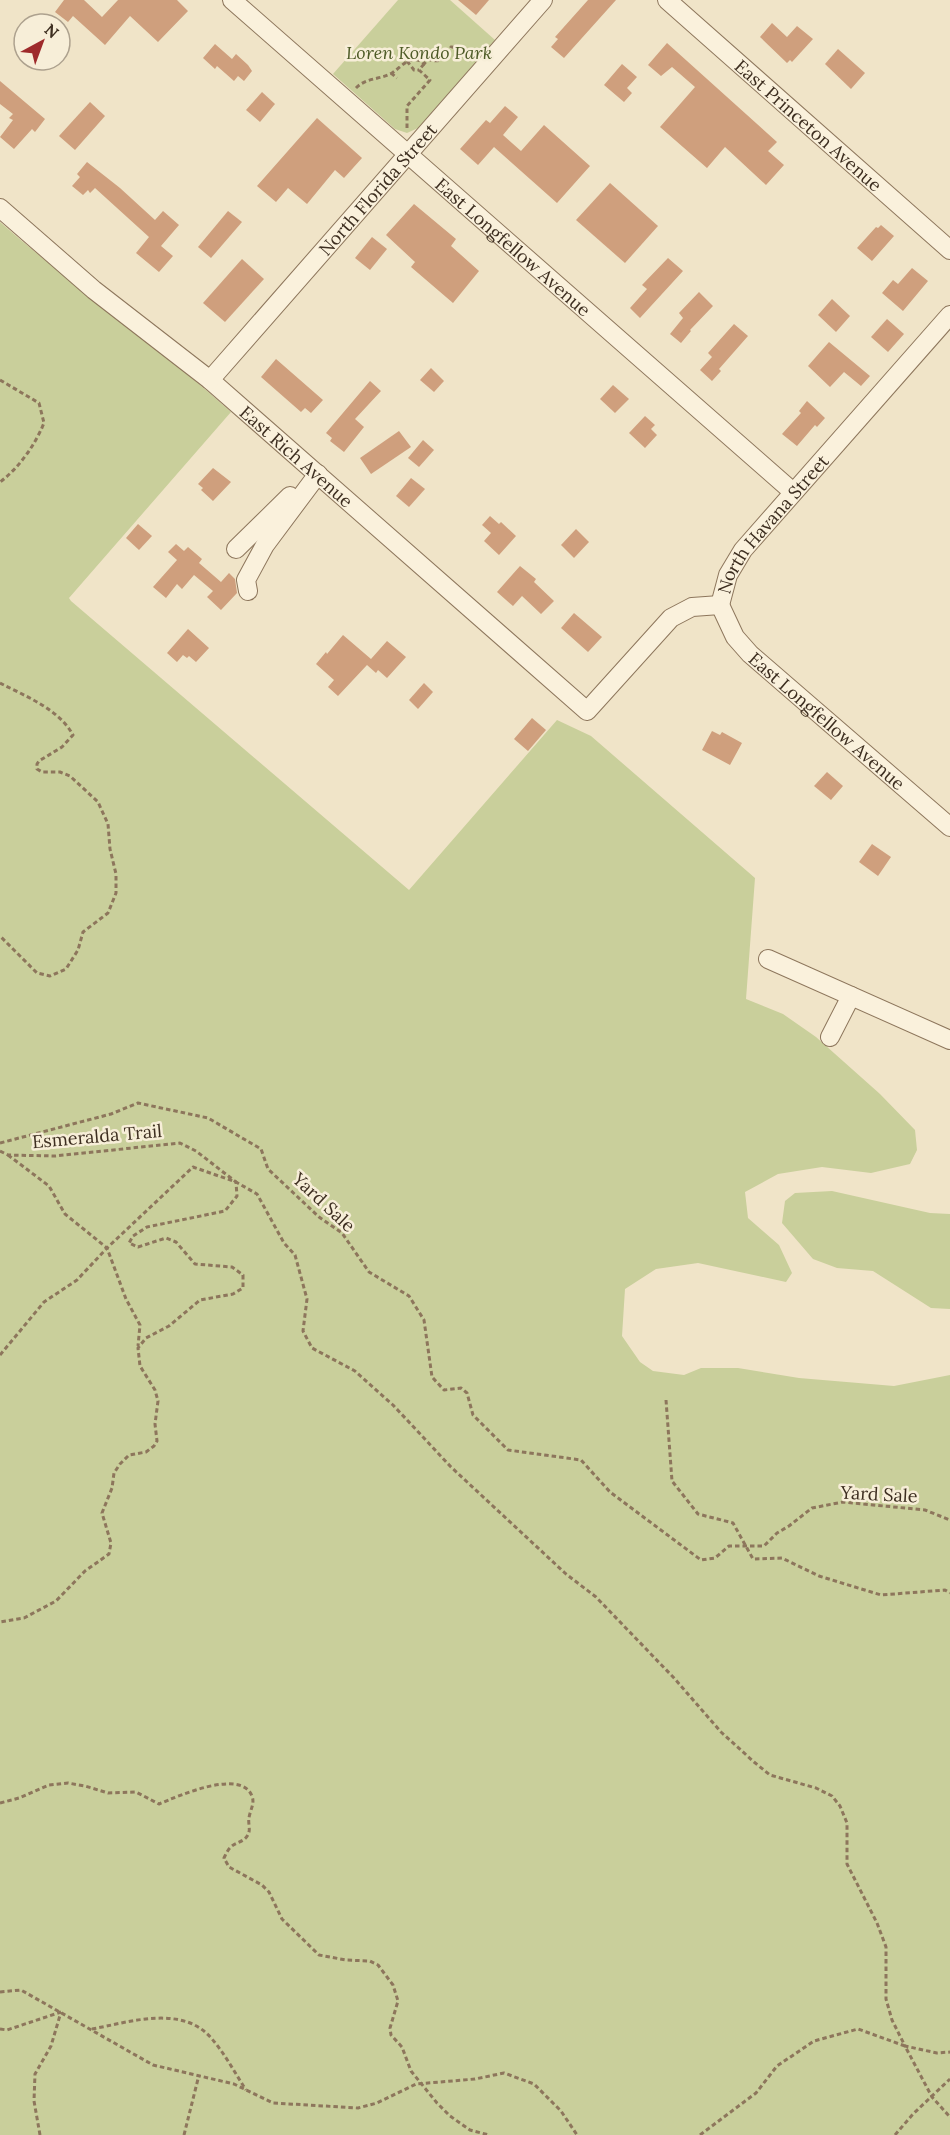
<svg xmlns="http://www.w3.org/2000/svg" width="950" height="2135" viewBox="0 0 950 2135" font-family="Lora,serif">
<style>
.green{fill:#c9cf9b}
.building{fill:#cf9f7d}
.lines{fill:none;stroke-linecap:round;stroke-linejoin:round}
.minor-casing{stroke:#8d765c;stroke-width:20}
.path{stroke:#8d765c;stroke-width:3;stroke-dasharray:4.5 3;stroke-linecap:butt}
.minor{stroke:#faf1dc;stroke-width:18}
.labels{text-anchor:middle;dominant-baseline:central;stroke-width:5;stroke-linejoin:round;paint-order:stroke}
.park-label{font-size:18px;font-style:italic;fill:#4d5a26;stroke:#f7eed8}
.street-label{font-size:18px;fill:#3d2e20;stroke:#f7eed8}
</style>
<rect width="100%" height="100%" fill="#f0e4c8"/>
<g class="green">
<polygon points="398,0 450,0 495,40 418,128 407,133 395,129 333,74"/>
<path d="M 0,222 C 75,288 157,345 231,412 L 69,598 L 71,601 L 409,890 L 557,720 L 591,736 L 755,878 L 746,999 L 783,1014 L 816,1037 L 880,1094 L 915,1130 L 917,1150 L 910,1164 L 871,1173 L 822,1167 L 778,1174 L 745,1192 L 748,1218 L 779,1245 L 792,1273 L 786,1282 L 698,1263 L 656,1269 L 625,1289 L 622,1336 L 640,1362 L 653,1371 L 684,1375 L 701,1368 L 738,1368 L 799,1378 L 894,1386 L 950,1375 L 950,2135 L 0,2135 Z"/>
<polygon points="832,1191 930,1213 950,1214 950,1309 931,1308 873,1271 837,1268 813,1259 782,1223 785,1201 795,1193"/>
</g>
<g class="building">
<polygon points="64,0 84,0 102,17 118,0 177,0 188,11 158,42 130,16 105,45 73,16 68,22 55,12"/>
<polygon points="458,0 489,0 476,15"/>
<polygon points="588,0 616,0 564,58 551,47 558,39 555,37"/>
<polygon points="772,23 787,37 797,26 813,39 792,62 790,60 787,63 760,37"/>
<polygon points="667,43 777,142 768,151 784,165 766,185 725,147 707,168 660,127 695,87 672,67 661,76 648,65"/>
<polygon points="215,44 232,59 236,54 248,65 252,71 244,81 238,76 234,81 217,66 215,69 203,58"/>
<polygon points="838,49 865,73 851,89 825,64"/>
<polygon points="622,64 637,77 627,88 632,93 624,102 604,85"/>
<polygon points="0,81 45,119 35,132 32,129 14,149 0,137 13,120 9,118 13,114 0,104"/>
<polygon points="262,92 275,104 260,122 246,110"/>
<polygon points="90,102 105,116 75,150 59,136"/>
<polygon points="505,106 518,117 503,135 521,151 544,125 590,166 557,203 494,147 478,165 460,149 486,120 490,123"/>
<polygon points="317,118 362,158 344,178 335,170 307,204 288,188 276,202 257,186"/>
<polygon points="87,162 120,188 155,220 163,211 179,225 161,246 173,256 159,272 136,253 149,237 95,188 90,193 88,190 83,195 72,186 80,177 77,174"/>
<polygon points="610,183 658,226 625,263 576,220"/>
<polygon points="414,204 456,239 451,246 479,271 453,303 411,267 415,262 386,235"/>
<polygon points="228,211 242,222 211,258 198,247"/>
<polygon points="881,225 894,236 872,261 857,248 876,227 878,228"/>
<polygon points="372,237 387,249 370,270 355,258"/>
<polygon points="668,258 683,271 640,318 630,308 647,289 642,285"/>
<polygon points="242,259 264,279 225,322 203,303"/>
<polygon points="912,268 928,281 903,311 882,293 893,280 898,284"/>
<polygon points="699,292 713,306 690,330 691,331 681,343 670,334 683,318 679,313"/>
<polygon points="832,299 850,316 836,332 818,315"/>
<polygon points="887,319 904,334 888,352 871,337"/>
<polygon points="734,324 748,336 719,369 721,371 712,381 700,370 712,357 708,353"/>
<polygon points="829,342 870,376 861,386 844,372 830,387 808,366"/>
<polygon points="276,359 323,400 311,413 305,408 301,412 261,377"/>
<polygon points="431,368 444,381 434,392 420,380"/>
<polygon points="370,381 381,391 355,419 364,427 344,452 330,441 332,438 326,433"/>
<polygon points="613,385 629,399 615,413 600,399"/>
<polygon points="807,401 825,418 817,427 815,425 797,446 782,434 801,413 799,411"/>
<polygon points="645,416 655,425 651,429 657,435 645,448 629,433"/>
<polygon points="399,431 411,447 371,474 360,458"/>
<polygon points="423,440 434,450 419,467 408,458"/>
<polygon points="213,468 231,482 213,501 201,490 203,488 198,484"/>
<polygon points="411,478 425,489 409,507 396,496"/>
<polygon points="490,516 499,524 501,522 516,536 499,555 484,541 491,533 482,525"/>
<polygon points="138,524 152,536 139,550 126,538"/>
<polygon points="576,529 589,542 574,558 561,545"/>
<polygon points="176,544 184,551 188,547 202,559 199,563 221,582 229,573 235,579 237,593 221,610 207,597 213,591 194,575 182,589 177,584 166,598 153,587 177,560 168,552"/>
<polygon points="520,566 536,579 534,582 554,601 541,614 522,596 513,606 497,592"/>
<polygon points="574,613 602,637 588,652 561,628"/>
<polygon points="188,629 209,648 196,662 189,656 187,658 183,655 177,662 167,653"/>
<polygon points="343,635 371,659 387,641 406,657 387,678 378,670 376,673 367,665 338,696 328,687 334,680 316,664 326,652 327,654"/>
<polygon points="424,683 433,692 418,709 409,700"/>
<polygon points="532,718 546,730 528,751 514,739"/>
<polygon points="712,731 720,735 722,732 742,743 730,765 702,750"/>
<polygon points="827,772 843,786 831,800 814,786"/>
<polygon points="872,844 891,857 878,876 859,862"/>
</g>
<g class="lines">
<g class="minor-casing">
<g id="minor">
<path id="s1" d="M 232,0 L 793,492"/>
<path id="s2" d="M 667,0 L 950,250"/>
<path id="s3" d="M 0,208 L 94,290 L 210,380 L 587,711 L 671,618 L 692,607 L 720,605"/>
<path id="s4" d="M 210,380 L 543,0"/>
<polyline points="236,549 290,496"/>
<polyline points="248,591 246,580 265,545 318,474"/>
<path id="s5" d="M 720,605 L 728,575 L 743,550 L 950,315"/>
<path id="s6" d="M 720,605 L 735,637 L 750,654 L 950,827"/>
<polyline points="768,959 950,1040"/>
<polyline points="830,1037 851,996"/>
</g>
</g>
<g class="path">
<polyline points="423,55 428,59"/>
<polyline points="407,61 414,70 419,70"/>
<polyline points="391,73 397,78"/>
<path d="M 356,88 C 367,77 380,80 392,73 C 403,66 411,52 424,64 L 428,59 C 439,64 448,58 451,47 L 463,48 L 475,54"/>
<polyline points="407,128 407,106 430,80 419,70 424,64"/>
<path d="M 0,380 L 39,403 L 44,423 C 35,445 19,468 0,482"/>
<path d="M 0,683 C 25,696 59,709 73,735 L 62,747 L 39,761 L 37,764 L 37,769 L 42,772 L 60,772 L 70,776 L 98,802 L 108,824 L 110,849 L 116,874 L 116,893 L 108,913 L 83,932 L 78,950 L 66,969 L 50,976 L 37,973 L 0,936"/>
<polyline points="0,1143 111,1114 138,1103 208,1118 261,1149 268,1169 319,1217 342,1233 369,1272 409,1296 424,1320 432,1377 444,1390 461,1388 467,1393 473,1415 508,1450 581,1460 610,1492 701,1560 715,1558 729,1546 764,1546 777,1533 789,1526 812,1508 843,1502 925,1510 950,1520"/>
<polyline points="0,1151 8,1155 55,1156 180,1143 196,1151 236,1182 237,1196 225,1211 147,1227 133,1236 129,1243 138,1247 166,1238 176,1242 195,1264 232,1267 243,1275 243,1288 233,1294 200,1300 169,1326 146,1338 138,1348 140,1366 155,1390 158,1401 155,1424 157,1441 154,1446 146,1452 129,1455 120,1464 114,1473 112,1488 102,1513 111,1543 109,1554 85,1571 56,1601 24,1618 0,1622"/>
<polyline points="8,1155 49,1186 65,1214 107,1248 126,1299 140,1325 138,1346"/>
<polyline points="0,1355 44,1302 77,1280 107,1248 193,1167 236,1182 257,1194 284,1243 295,1255 307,1299 303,1331 312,1348 355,1371 393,1405 451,1467 566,1574 596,1597 674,1678 721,1732 754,1762 770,1775 816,1788 832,1796 840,1806 847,1823 847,1864 877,1923 886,1947 886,1999 892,2020 905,2046 937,2053 950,2052"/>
<polyline points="666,1400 672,1481 698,1514 733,1523 753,1559 782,1558 819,1576 881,1595 945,1590 950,1593"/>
<path d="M 0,1803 L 19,1798 L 49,1785 L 68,1783 L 85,1786 L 108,1793 L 136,1792 L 159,1804 C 178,1796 241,1768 252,1796 C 255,1804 250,1810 249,1818 C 248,1822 250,1828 249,1832 C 246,1842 238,1841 232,1846 C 228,1849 226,1854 224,1858 L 229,1867 L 262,1885 L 269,1892 L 282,1919 L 319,1955 L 346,1960 L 370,1961 L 378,1965 L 393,1985 L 398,2001 L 390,2028 L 391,2035 L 402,2047 L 411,2071 L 437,2103 L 450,2116 L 470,2130 L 489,2135"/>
<polyline points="0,1992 21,1990 153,2065 234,2084 273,2103 358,2108 377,2103 416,2084 475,2079 504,2073 534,2084 561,2111 577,2135"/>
<polyline points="0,2029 7,2030 61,2012"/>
<path d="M 92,2029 C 130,2022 183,2004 212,2039 C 225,2054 235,2073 246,2090"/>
<polyline points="40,2135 34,2101 35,2074 51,2046 61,2012"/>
<polyline points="184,2135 199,2075"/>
<polyline points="700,2135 756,2093 777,2066 814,2041 858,2029 905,2046 932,2097 950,2117"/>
<polyline points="895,2135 913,2114 950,2079"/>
</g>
<use href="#minor" class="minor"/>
</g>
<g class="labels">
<g class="park-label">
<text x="419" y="52">Loren Kondo Park</text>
</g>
<g class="street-label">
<text stroke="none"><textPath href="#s2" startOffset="189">East Princeton Avenue</textPath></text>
<text stroke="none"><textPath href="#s4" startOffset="254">North Florida Street</textPath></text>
<text stroke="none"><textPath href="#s1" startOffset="374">East Longfellow Avenue</textPath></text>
<text stroke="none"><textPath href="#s3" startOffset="387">East Rich Avenue</textPath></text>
<text stroke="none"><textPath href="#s5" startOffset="98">North Havana Street</textPath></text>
<text stroke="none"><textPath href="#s6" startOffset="160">East Longfellow Avenue</textPath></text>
<text transform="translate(97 1136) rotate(-5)">Esmeralda Trail</text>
<text transform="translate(324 1202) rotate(43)">Yard Sale</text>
<text transform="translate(879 1494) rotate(3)">Yard Sale</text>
</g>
</g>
<g transform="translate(42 42) rotate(41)"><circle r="28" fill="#f7eed8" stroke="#ada18e" stroke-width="1.5"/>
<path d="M0-4.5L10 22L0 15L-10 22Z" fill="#9e2a2b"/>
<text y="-9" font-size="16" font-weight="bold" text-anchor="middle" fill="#3d2e20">N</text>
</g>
</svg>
